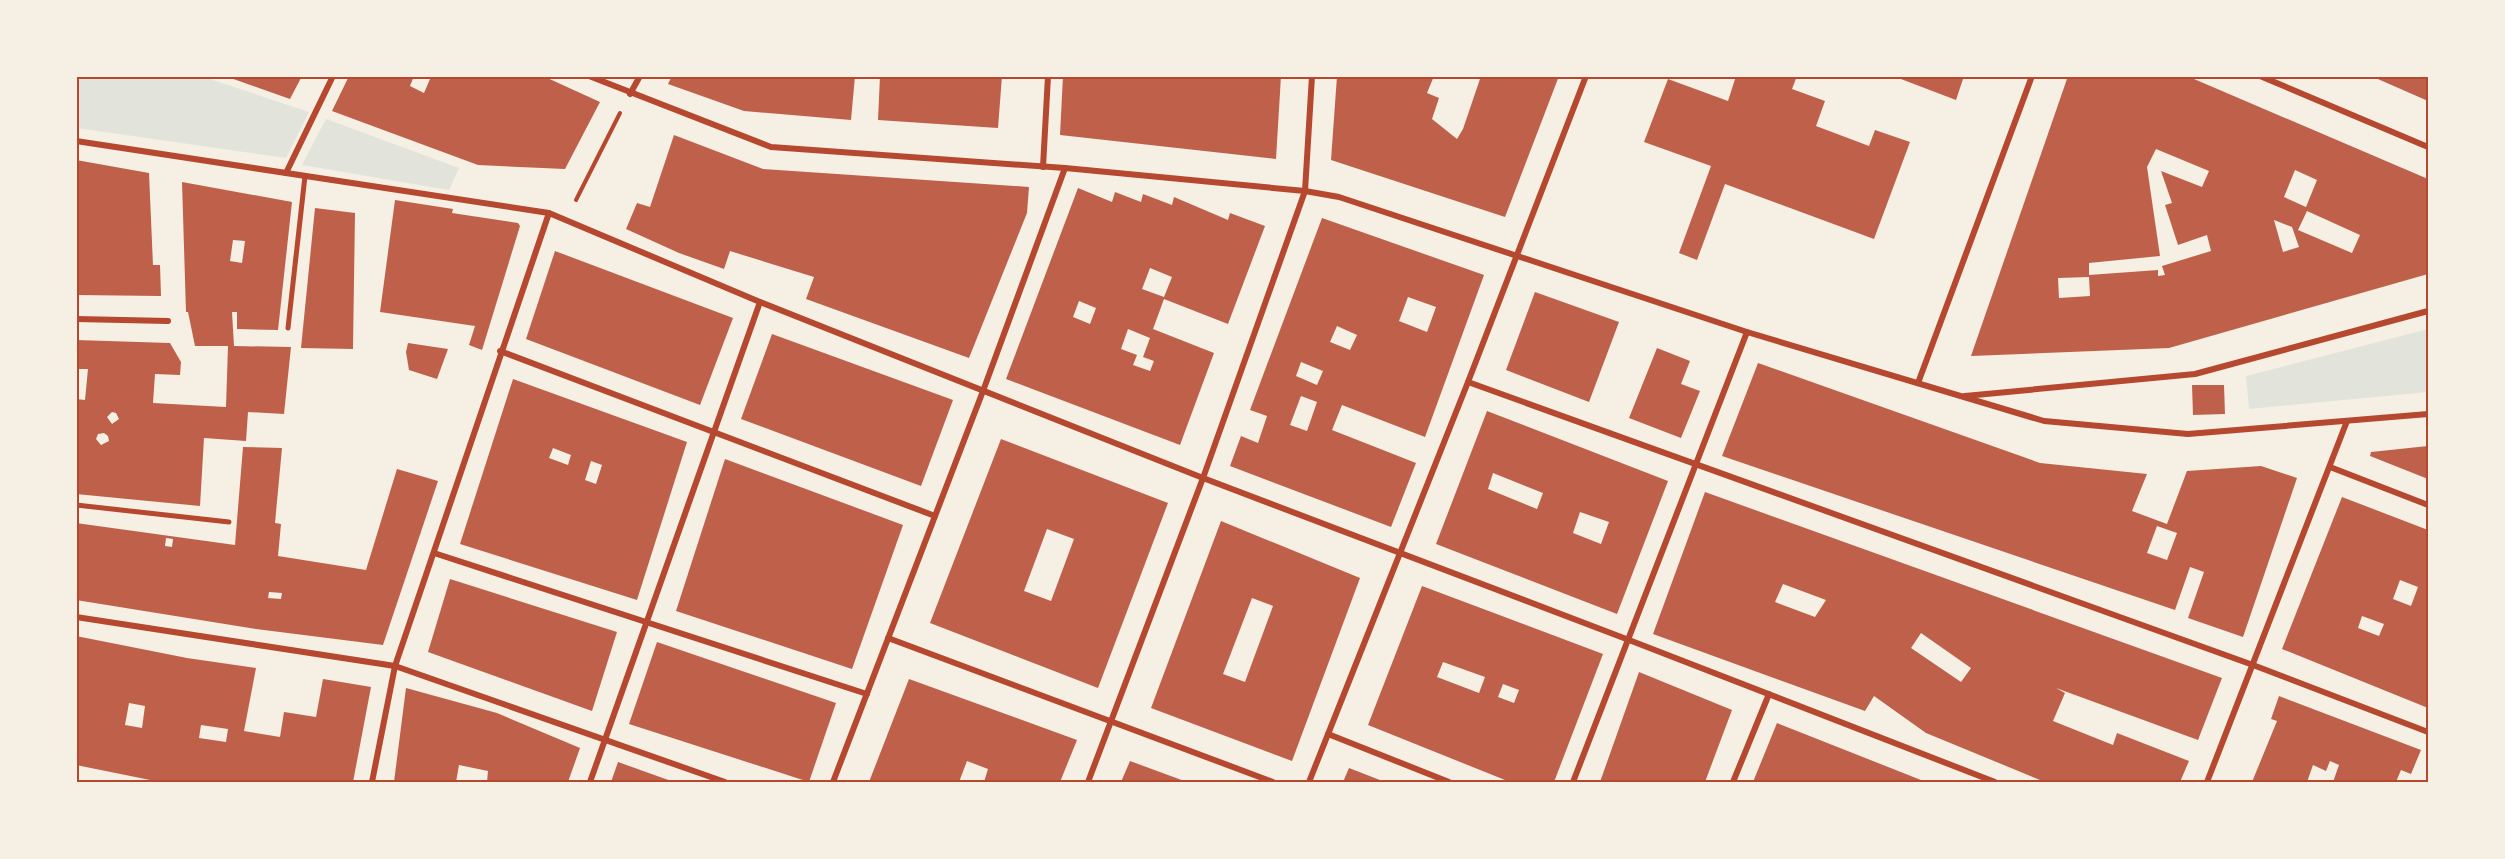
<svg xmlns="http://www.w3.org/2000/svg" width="2505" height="859" viewBox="0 0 2505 859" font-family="Signika,sans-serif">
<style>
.green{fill:#e2e4dc}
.building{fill:#bf614a;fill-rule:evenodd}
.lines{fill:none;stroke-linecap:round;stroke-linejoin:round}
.path{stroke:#b5482f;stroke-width:4}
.pedestrian{stroke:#b5482f;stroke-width:5}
.minor{stroke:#b5482f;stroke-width:6}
.neatline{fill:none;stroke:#b5482f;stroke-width:2}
</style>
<rect width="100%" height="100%" fill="#f6efe4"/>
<g class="green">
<polygon points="84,76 204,77 309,112 286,158 77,128 77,82"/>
<polygon points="326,119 459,168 449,190 302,165"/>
<polygon points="2428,329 2428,392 2249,409 2246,376"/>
</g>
<g class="building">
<polygon points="225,76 302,76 290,99"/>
<polygon points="349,76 414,76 410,86 424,93 430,79 424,76 543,76 600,102 565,169 478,165 332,111"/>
<polygon points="672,76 855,76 851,120 744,111 668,84"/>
<polygon points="880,76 1002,76 998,128 878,120"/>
<polygon points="1063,76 1281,76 1276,159 1060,135"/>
<polygon points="1337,76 1434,76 1427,93 1439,98 1432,119 1457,139 1463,129 1481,76 1559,76 1505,217 1331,160"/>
<polygon points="1736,76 1797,76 1792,89 1825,101 1816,126 1869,146 1875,130 1910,142 1874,239 1725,184 1697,260 1679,253 1711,166 1644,142 1668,79 1728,101"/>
<polygon points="1893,76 1964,76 1956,100"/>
<path d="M 2068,76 L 2187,76 L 2428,179 L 2428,274 L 2169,348 L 1971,356 ZM 2156,149 L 2209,171 L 2202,187 L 2161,171 L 2172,203 L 2165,205 L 2178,245 L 2207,235 L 2211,251 L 2162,266 L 2165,275 L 2158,276 L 2158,270 L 2089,275 L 2089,263 L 2160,256 L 2147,167 ZM 2295,170 L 2317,180 L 2306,207 L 2284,197 ZM 2307,211 L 2360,235 L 2352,253 L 2298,230 ZM 2274,220 L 2292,227 L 2299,247 L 2283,252 ZM 2089,277 L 2090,296 L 2059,298 L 2058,278 Z"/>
<polygon points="2371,76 2428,76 2428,101"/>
<polygon points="674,135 763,169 1029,187 1027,213 969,358 806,299 814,277 730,251 724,269 679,253 626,229 637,203 650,207"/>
<polygon points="76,160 149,173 153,265 160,265 161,296 76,295"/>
<path d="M 182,182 L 292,202 L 278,330 L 237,329 L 237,312 L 232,312 L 234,346 L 291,347 L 284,414 L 248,412 L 246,441 L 204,438 L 200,506 L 76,494 L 76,399 L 85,400 L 88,369 L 76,369 L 76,340 L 170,343 L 181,362 L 180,375 L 155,374 L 153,403 L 226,407 L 228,346 L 195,346 L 188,312 L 186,312 ZM 233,240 L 245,241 L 242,263 L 230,261 ZM 112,412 L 116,413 L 119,419 L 112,424 L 107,417 ZM 104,433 L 108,436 L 109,441 L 101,445 L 96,439 L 98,434 Z"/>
<path d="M 1078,188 L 1112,202 L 1115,192 L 1141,202 L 1143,194 L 1172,205 L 1174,197 L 1228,220 L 1230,213 L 1265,226 L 1228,324 L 1164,299 L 1153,329 L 1214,353 L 1180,445 L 1006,379 ZM 1150,268 L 1172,277 L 1164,297 L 1142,289 ZM 1079,301 L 1096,308 L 1090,324 L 1073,317 ZM 1128,329 L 1150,338 L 1143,357 L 1154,361 L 1150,371 L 1133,365 L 1137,355 L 1121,349 Z"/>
<polygon points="395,200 453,209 452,213 518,223 520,226 482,350 469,345 475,326 380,312"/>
<polygon points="315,208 355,213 353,349 301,348"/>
<path d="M 1322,218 L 1484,275 L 1425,437 L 1342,405 L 1332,430 L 1416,463 L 1391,527 L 1230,466 L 1241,436 L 1258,443 L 1267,416 L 1250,410 ZM 1408,297 L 1436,307 L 1427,332 L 1399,321 ZM 1337,326 L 1357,335 L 1350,350 L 1330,342 ZM 1301,362 L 1323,371 L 1317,385 L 1296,376 ZM 1301,396 L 1317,402 L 1307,431 L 1290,425 Z"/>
<polygon points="555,251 733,318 700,405 526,339"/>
<polygon points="1535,292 1619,322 1589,402 1506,370"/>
<polygon points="772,334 953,400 921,486 741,419"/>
<polygon points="408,343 448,349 437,379 409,370 406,352"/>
<polygon points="1657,348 1690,361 1681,384 1700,391 1681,438 1629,418"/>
<path d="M 1758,363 L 2040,463 L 2147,474 L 2132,511 L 2167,524 L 2187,471 L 2261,466 L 2297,478 L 2243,637 L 2188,618 L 2204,572 L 2190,567 L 2175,610 L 1722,456 ZM 2157,526 L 2177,533 L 2167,560 L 2147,553 Z"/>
<path d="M 513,379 L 687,442 L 637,600 L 460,544 ZM 553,448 L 571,455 L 568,465 L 549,458 ZM 591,461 L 602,465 L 596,484 L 585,480 Z"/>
<polygon points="2192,385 2224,385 2225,414 2193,415"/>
<path d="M 1487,411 L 1668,481 L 1617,614 L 1436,544 ZM 1493,473 L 1543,493 L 1537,509 L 1488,489 ZM 1580,512 L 1609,522 L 1601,544 L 1573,533 Z"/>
<path d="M 1001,439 L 1168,503 L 1098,688 L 930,623 ZM 1047,529 L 1074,539 L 1051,601 L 1024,591 Z"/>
<polygon points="2428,446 2428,479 2370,456 2371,452"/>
<path d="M 243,447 L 282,448 L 275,523 L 281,524 L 278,556 L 366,570 L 397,469 L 438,481 L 383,645 L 256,629 L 76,600 L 76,523 L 235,545 ZM 166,538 L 173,539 L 172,547 L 165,546 ZM 269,592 L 282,593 L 281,599 L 268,598 Z"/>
<polygon points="725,459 903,525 852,669 676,611"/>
<path d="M 1705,492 L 2222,678 L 2198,740 L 2056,688 L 2065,693 L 2053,721 L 2113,745 L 2117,733 L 2189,761 L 2180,782 L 2045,782 L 1926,733 L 1874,696 L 1865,711 L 1653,634 ZM 1783,584 L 1826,600 L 1815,617 L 1775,602 ZM 1921,633 L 1971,668 L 1961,682 L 1911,648 Z"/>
<path d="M 2342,497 L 2428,530 L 2428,708 L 2282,649 ZM 2400,580 L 2418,587 L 2411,606 L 2393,599 ZM 2362,616 L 2384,624 L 2379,636 L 2358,628 Z"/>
<path d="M 1221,521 L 1360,578 L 1292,761 L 1151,708 ZM 1252,598 L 1273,606 L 1245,682 L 1223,674 Z"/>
<polygon points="450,579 617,632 592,711 428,652"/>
<path d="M 1422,586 L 1603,654 L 1554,782 L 1510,782 L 1368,725 ZM 1443,662 L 1485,677 L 1479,693 L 1437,677 ZM 1503,684 L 1519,690 L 1514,703 L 1498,697 Z"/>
<path d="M 76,636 L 187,658 L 256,668 L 244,731 L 280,737 L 284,712 L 316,717 L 323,679 L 371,687 L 353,782 L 160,782 L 76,765 ZM 129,703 L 145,706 L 142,728 L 125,725 ZM 201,725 L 228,729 L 226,742 L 199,738 Z"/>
<polygon points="657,642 836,703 809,782 629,724"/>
<polygon points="1639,672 1732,710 1705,782 1600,782"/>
<polygon points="909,679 1077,740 1060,782 984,782 988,769 967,761 959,782 869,782"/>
<polygon points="406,688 497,713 580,748 568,782 487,782 488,771 459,765 456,782 394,782"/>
<polygon points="2279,696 2421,750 2411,774 2401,770 2396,782 2333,782 2339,765 2330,761 2326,771 2313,765 2307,782 2252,782 2277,721 2271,719"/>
<polygon points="1777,723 1926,782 1753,782"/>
<polygon points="1130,761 1187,782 1121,782"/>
<polygon points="618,762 674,782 611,782"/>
<polygon points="1349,768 1385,782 1343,782"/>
</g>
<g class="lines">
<polyline class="path" points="576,200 620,113"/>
<g class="pedestrian">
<polyline points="288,328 305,176"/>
<polyline points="76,505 229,522"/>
</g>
<g class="minor">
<polyline points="589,76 771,147 1065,168 1305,191 1339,197 1747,332 2044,421 2188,434 2428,414"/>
<polyline points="2260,76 2428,147"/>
<polyline points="630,94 640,76"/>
<polyline points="76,141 549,213 760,302 1203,478 1629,640 1995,782"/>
<polyline points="1043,167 1048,76"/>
<polyline points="286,173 333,76"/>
<polyline points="76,319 168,321"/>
<polyline points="500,351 935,516"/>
<polyline points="1468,382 2253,665 2428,732"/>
<polyline points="1918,383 2032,76"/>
<polyline points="1965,396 2195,374 2428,311"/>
<polyline points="2330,467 2428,505"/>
<polyline points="434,553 867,694"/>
<polyline points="76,617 395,666 725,782"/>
<polyline points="888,638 1273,782"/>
<polyline points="1328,734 1449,782"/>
<polyline points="372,782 395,666 549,213"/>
<polyline points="590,782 760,302"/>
<polyline points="833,782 983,391 1065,168"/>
<polyline points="1088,782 1203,478 1305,191 1312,76"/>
<polyline points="1309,782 1468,382 1586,76"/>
<polyline points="1573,782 1747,332"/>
<polyline points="1733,782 1769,694"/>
<polyline points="2207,782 2347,421"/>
</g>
</g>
<rect width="2505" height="859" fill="none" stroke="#f6efe4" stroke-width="156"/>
<rect x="78" y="78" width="2349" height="703" class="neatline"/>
</svg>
